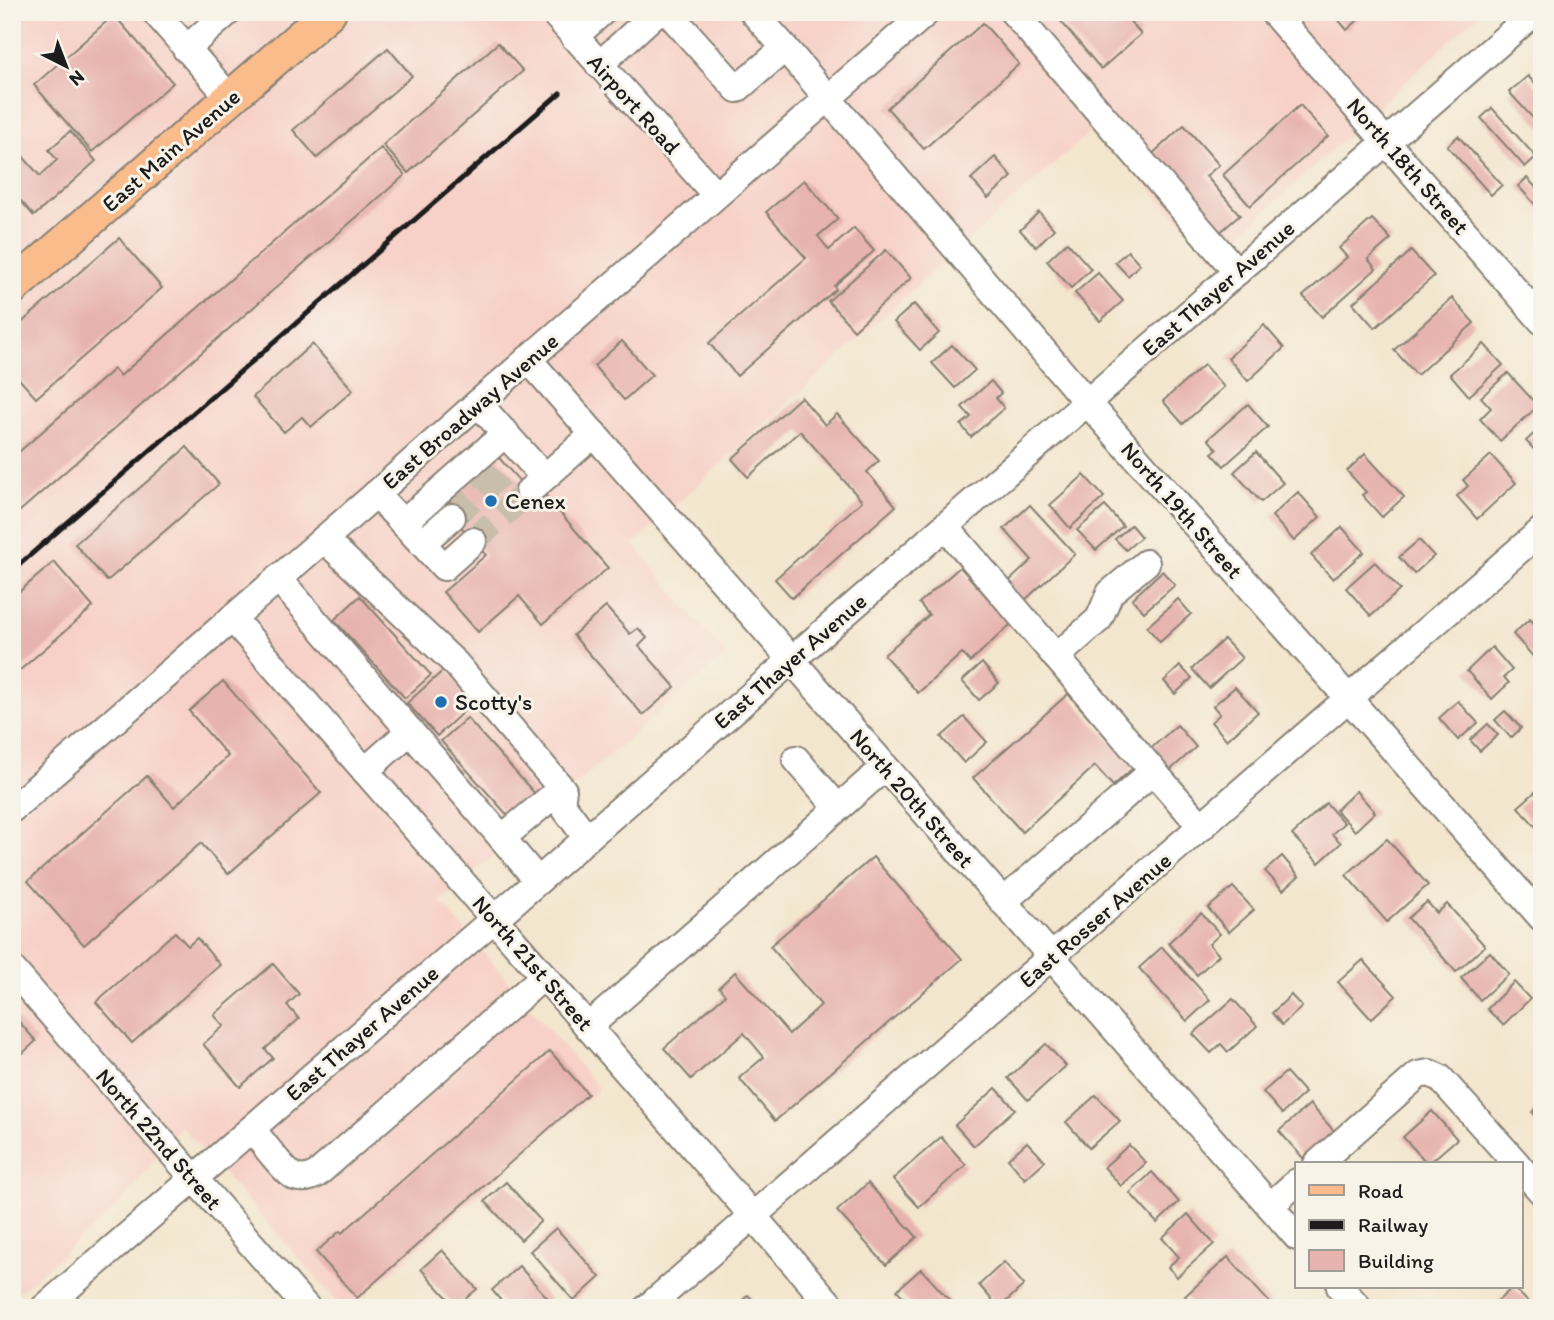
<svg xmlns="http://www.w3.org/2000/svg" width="1554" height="1320" viewBox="0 0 1554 1320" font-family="Itim,sans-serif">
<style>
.built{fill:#f7d1c8}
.building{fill:#e7b3ae}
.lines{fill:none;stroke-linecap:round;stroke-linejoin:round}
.minor-tunnel{stroke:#c8beaa;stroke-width:26;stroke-dasharray:26 13;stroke-linecap:butt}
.minor-casing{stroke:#888175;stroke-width:30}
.major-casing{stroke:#888175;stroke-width:37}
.minor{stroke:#fff;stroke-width:26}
.major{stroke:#fabc8b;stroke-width:33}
.rail{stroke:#1c1c1c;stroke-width:5}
.poi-dot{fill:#1f6fb2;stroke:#f7f3e8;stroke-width:2.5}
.labels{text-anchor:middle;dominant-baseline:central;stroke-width:6;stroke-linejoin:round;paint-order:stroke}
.street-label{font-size:23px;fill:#1c1c1c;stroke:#f7f3e8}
.poi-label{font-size:23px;fill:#1c1c1c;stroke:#f7f3e8;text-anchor:start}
</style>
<rect width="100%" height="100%" fill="#f7f3e8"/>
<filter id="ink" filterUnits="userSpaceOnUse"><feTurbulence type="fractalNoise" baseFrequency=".0143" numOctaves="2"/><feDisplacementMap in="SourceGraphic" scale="14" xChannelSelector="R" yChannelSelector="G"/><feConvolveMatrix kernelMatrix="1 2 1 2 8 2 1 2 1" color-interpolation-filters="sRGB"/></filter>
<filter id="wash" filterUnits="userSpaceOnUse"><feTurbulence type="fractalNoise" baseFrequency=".00686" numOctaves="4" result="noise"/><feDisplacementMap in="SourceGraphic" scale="28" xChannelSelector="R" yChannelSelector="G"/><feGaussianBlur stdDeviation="1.57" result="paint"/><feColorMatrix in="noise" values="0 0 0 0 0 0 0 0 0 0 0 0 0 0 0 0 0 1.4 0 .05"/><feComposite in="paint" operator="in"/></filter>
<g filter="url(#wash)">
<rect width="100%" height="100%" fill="#f3e6ce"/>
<polygon class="built" points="12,12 1481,12 1214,259 1096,127 933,271 633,544 726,655 440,901 599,1089 351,1308 343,1308 181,1126 118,1206 12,1298"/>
<g id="blocks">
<g class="building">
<polygon points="1053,12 1122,12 1141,34 1101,69"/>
<polygon points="1332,12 1367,12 1347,30"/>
<polygon points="114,15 173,83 92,152 34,85"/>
<polygon points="983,23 1019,64 924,149 887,108"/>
<polygon points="498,43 523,71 408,173 383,145"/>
<polygon points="388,48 412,76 317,158 293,130"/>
<polygon points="1528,76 1542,92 1542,102 1539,104 1542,107 1542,128 1509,92"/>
<polygon points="1300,105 1328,136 1250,206 1223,175"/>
<polygon points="1492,108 1536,157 1525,167 1481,118"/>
<polygon points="1184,125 1219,165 1206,176 1240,215 1218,234 1149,157"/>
<polygon points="70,131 96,161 34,216 12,191 12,144 40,176 57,160 49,150"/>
<polygon points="1458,136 1502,185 1491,195 1447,146"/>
<polygon points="381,148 405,175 12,518 12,458 114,369 120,376"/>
<polygon points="995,157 1012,177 988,198 971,179"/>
<polygon points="1527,178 1542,194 1542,212 1518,186"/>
<polygon points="804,180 838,219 818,236 829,250 854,228 874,251 834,286 836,289 737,376 709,343 806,258 766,212"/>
<polygon points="1039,212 1054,229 1036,247 1020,230"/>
<polygon points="1372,219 1391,239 1368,259 1376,269 1322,317 1303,296 1347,257 1339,248"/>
<polygon points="119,238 162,288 36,398 12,371 12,331"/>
<polygon points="1067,242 1091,269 1071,288 1047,261"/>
<polygon points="886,250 911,278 854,330 828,301"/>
<polygon points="1128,251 1140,264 1128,276 1115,262"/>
<polygon points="1411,251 1434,276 1375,328 1353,303"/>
<polygon points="1098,273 1123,301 1100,321 1075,293"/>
<polygon points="1452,298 1474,323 1417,375 1394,350"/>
<polygon points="914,304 939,333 920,350 894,322"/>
<polygon points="1264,325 1284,348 1248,381 1228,358"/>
<polygon points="622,341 652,375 624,400 594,366"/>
<polygon points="312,344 353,390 311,427 302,417 284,432 253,397"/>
<polygon points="1484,344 1503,365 1469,396 1450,374"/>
<polygon points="952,345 975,370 955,388 932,363"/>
<polygon points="1204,365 1224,387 1183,424 1163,401"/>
<polygon points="1508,373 1538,406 1500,441 1480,419 1491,408 1481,397"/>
<polygon points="991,381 1001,393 996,398 1004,408 971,437 961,425 971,417 962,407"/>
<polygon points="801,397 825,425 837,414 879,461 867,472 896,506 792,598 775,579 862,501 800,431 748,477 732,459"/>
<polygon points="1248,404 1268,427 1224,466 1212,453 1217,449 1208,439"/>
<polygon points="1542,426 1542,458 1526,441"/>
<polygon points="187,447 219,484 107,581 75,544"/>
<polygon points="493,451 536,500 544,494 608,568 543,624 519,596 478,632 443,592 486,555 437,499"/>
<polygon points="1256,452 1283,483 1261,502 1234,472"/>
<polygon points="1365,454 1404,497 1382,517 1362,495 1366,492 1347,471"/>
<polygon points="1491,455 1516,483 1477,519 1457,496 1468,486 1463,480"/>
<polygon points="1084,475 1104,497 1070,528 1050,505"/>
<polygon points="1298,492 1320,517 1294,541 1272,516"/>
<polygon points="1030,505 1075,554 1024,601 1007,583 1032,560 1004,529"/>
<polygon points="1105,506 1123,526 1096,550 1077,530"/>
<polygon points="1131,525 1141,537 1126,550 1115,539"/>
<polygon points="1342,527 1364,552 1333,579 1311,555"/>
<polygon points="1419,540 1434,556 1414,574 1399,557"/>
<polygon points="54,562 93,607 12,677 12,598"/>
<polygon points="1375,562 1400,590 1371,616 1346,588"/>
<polygon points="960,567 1011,624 970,662 962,653 918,693 884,655 929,615 919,603"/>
<polygon points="1162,571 1175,585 1144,612 1132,599"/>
<polygon points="360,596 431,675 405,698 334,620"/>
<polygon points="1178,599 1191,614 1160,642 1147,627"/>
<polygon points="606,607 630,634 638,628 647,638 639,646 675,687 643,715 573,635"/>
<polygon points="1530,619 1542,632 1542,657 1537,661 1513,634"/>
<polygon points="1224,639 1242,658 1209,688 1192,669"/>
<polygon points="1492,647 1512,670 1504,677 1509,683 1492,699 1467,671"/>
<polygon points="982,663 999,683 979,700 962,681"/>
<polygon points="1180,666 1192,678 1175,694 1164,681"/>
<polygon points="446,668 475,701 437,736 407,703"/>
<polygon points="223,681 321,793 228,874 201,843 84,945 28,881 147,776 174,807 228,756 189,711"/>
<polygon points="1235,687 1258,712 1227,740 1211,722 1220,714 1213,706"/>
<polygon points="1068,694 1134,767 1113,786 1095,766 1022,832 973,778"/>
<polygon points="1458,701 1478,723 1458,740 1439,718"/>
<polygon points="1505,711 1521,728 1511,738 1495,720"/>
<polygon points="964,717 987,742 964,763 941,737"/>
<polygon points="467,718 537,796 511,819 441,741"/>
<polygon points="1488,724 1498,735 1480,751 1470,740"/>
<polygon points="1177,725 1196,747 1166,774 1147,752"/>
<polygon points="1542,786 1542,824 1537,828 1518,807"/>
<polygon points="1356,791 1375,812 1355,831 1336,810"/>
<polygon points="1326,803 1344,823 1332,834 1341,843 1319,863 1292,835"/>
<polygon points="1387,839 1428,885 1387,922 1346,875"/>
<polygon points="1282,856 1299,876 1283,890 1265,871"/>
<polygon points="873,857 962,959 775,1121 739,1078 764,1057 744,1033 691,1079 664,1048 725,995 719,987 735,972 789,1034 821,1005 770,946"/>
<polygon points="1233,887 1254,910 1229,932 1208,908"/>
<polygon points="1427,902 1437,913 1447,904 1485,946 1456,972 1408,918"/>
<polygon points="1201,913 1220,934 1209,944 1219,955 1197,975 1168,943"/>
<polygon points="175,932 188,946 197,938 220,965 132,1043 96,1002"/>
<polygon points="1162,947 1210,1000 1187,1021 1139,968"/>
<polygon points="1490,952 1509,974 1480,1000 1461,978"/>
<polygon points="1363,960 1396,996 1371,1019 1338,982"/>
<polygon points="273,964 299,994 287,1005 299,1019 265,1049 273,1058 240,1087 203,1044 224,1026 214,1015"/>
<polygon points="1514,982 1530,999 1503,1025 1487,1009"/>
<polygon points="1291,995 1302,1007 1282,1025 1272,1013"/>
<polygon points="1233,999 1257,1026 1228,1052 1221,1044 1211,1053 1193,1034"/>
<polygon points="12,1014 36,1041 12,1063"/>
<polygon points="1046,1044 1066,1066 1028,1100 1008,1078"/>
<polygon points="550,1051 588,1094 357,1298 316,1252 340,1231 342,1233"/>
<polygon points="1286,1072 1305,1093 1282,1114 1263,1092"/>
<polygon points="996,1088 1015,1109 974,1146 955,1125"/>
<polygon points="1096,1095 1120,1121 1089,1148 1066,1122"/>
<polygon points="1542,1103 1542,1123 1532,1112"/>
<polygon points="1310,1104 1334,1131 1303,1158 1279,1131"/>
<polygon points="1432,1111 1457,1139 1428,1164 1403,1137"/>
<polygon points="941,1137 966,1165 919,1207 893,1179"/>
<polygon points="1027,1142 1045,1161 1025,1179 1008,1159"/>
<polygon points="1129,1145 1146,1163 1121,1186 1104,1167"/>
<polygon points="1152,1172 1179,1202 1157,1223 1130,1193"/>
<polygon points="506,1182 541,1221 521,1240 485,1201"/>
<polygon points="868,1183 917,1237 886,1265 837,1211"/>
<polygon points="1188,1214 1214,1244 1177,1277 1168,1267 1179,1257 1162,1238"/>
<polygon points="556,1228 600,1277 574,1301 530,1251"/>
<polygon points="442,1250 477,1289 456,1307 421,1269"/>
<polygon points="1228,1257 1270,1303 1265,1308 1195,1308 1185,1296"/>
<polygon points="1004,1262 1024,1285 999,1308 979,1285"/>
<polygon points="519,1266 554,1305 550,1308 507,1308 492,1290"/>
<polygon points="921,1269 950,1301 943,1308 913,1308 897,1290"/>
<polygon points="1513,1287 1534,1308 1490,1308"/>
<polygon points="748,1295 760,1308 734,1308"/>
</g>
</g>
</g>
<g filter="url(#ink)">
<use href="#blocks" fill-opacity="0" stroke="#888175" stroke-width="2"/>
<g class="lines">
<g class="minor-tunnel">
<polyline points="452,517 508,467"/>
<polyline points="473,541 529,491"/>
</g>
<g class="minor-casing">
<g id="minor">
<polyline points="155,12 230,98"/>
<polyline points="553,12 716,195"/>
<polyline points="668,12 737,89 785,48 753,12"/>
<polyline points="1013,12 1237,272"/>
<polyline points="1273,12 1542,321"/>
<polyline points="574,37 602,12"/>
<polyline points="785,48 1087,402 1542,918"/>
<polyline points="186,49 228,12"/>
<polyline points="599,65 657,12"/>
<polyline points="528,359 1297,1237"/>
<polyline points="478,403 544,477"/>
<polyline points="529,491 594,434"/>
<polyline points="376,494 444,567 473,541"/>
<polyline points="403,523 506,433"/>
<polyline points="945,526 1153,771 1003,902"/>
<polyline points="324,539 456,664 563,790 561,803 587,838"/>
<polyline points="422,543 452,517"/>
<polyline points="278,578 502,838 538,881"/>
<polyline points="232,618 833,1308"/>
<polyline points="1056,657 1099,619 1110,593 1146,563"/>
<polyline points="796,759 838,808"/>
<polyline points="365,771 410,731"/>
<polyline points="1153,771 1202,827"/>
<polyline points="12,809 376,494 478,403 927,12"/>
<polyline points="502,838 549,799"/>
<polyline points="12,969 307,1308"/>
<polyline points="588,1027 885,767"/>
<path d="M 252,1129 C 260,1139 285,1173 295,1177 C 303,1180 310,1178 317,1174 L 544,976"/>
<polyline points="1317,1164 1418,1075 1429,1073 1440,1078 1517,1164"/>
<polyline points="1521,1169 1542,1192"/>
<polyline points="1270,1206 1297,1182"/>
<polyline points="1340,1287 1359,1308"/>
<polyline points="44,1308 538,881 1535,12"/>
<polyline points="647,1308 1542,530"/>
</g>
</g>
<g class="major-casing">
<polyline id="major" points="12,288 329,12"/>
</g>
<use href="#minor" class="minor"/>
<use href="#major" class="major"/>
<polyline class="rail" points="12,571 560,93"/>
</g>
</g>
<g class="poi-dot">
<circle cx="491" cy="501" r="7"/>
<circle cx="441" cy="702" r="7"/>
</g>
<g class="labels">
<g class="street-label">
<text transform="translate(634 104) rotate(48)">Airport Road</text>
<text transform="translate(171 150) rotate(-41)">East Main Avenue</text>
<text transform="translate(1408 166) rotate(49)">North 18th Street</text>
<text transform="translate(1218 288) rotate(-41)">East Thayer Avenue</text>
<text transform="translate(470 411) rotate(-41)">East Broadway Avenue</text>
<text transform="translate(1182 510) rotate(49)">North 19th Street</text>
<text transform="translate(790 661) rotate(-41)">East Thayer Avenue</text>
<text transform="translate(912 798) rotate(49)">North 20th Street</text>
<text transform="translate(1095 920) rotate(-41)">East Rosser Avenue</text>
<text transform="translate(533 963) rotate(49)">North 21st Street</text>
<text transform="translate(362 1033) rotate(-41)">East Thayer Avenue</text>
<text transform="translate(159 1139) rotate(49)">North 22nd Street</text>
</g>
<g class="poi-label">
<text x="505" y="501">Cenex</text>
<text x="455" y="702">Scotty's</text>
</g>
</g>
<rect width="1554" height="1320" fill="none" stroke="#f7f3e8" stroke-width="42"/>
<rect x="1295" y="1162" width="228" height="126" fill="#f7f3e8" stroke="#9f9d96" stroke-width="2"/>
<rect x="1309" y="1185" width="35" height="10" fill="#fabc8b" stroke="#9f9d96" stroke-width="2"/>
<text x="1358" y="1198" font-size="21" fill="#1c1c1c">Road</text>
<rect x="1309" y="1220" width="35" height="10" fill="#1c1c1c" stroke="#9f9d96" stroke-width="2"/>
<text x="1358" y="1232" font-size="21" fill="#1c1c1c">Railway</text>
<rect x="1309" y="1250" width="35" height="21" fill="#e7b3ae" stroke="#9f9d96" stroke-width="2"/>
<text x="1358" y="1268" font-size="21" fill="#1c1c1c">Building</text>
<g transform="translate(66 66) rotate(138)" stroke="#f7f3e8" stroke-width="5" paint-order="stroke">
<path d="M0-5L12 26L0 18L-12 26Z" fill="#1c1c1c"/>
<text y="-10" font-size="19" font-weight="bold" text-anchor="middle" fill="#1c1c1c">N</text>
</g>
</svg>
